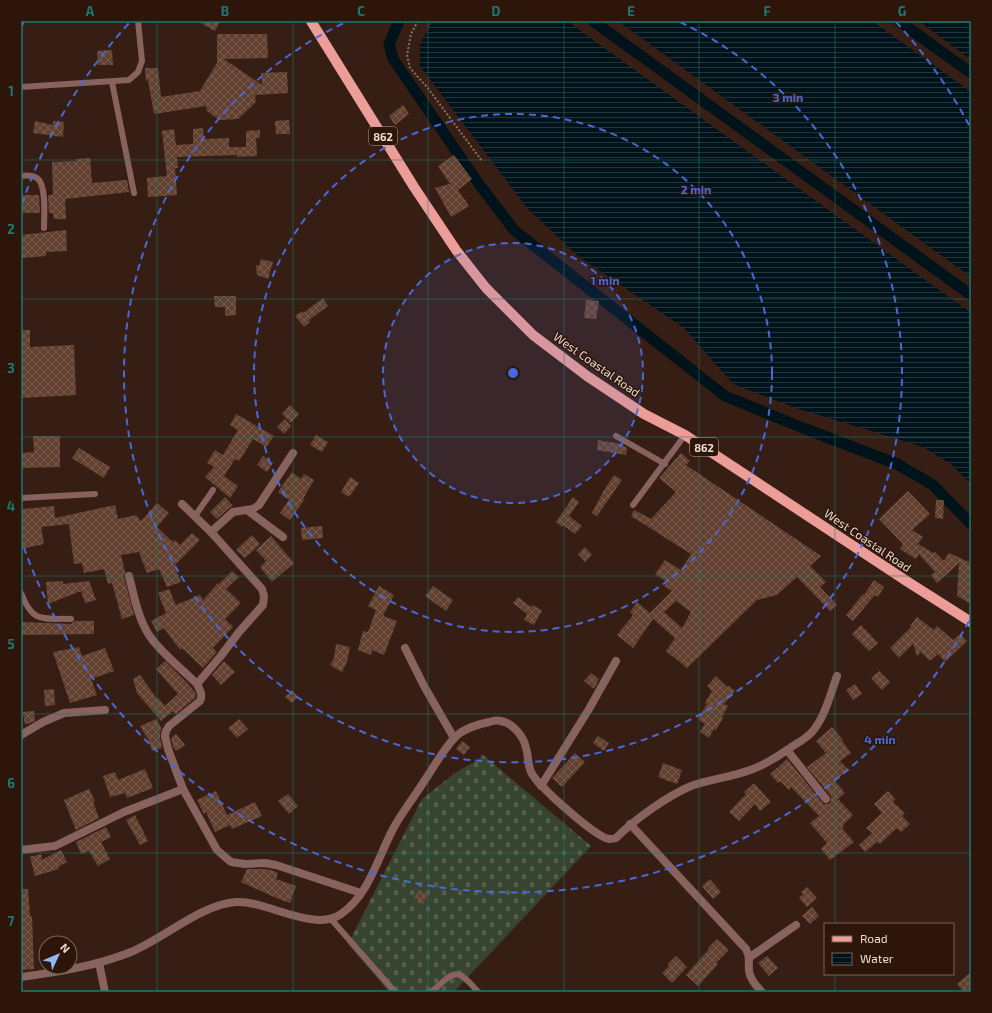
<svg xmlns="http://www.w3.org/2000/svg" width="992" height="1013" viewBox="0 0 992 1013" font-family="'Exo 2',sans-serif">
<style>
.cemetery{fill:url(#cemetery-stones)}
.water{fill:url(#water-rules)}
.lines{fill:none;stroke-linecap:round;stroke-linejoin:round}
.canal{stroke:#00121a;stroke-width:11}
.building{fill:url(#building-cross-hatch);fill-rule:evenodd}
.path{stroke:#877169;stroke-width:2;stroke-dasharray:2 2;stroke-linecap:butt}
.service{stroke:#88625f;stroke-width:6}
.minor{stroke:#88625f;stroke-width:8}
.primary{stroke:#ed9d98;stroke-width:10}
.grid{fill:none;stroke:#1a7b73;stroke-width:1;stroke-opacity:0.55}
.ring{fill:none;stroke:#466ad7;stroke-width:2;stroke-dasharray:7 5}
.labels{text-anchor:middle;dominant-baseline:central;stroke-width:3;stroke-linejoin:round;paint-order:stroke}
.shield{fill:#2d150a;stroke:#b39f97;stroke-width:1}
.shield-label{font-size:11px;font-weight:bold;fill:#ecdad3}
.street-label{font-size:12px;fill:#ecdad3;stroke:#2d150a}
.centre{fill:#466ad7;stroke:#2d150a;stroke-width:2}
.ring-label{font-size:12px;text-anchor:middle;font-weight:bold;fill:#466ad7;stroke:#2d150a;stroke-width:3;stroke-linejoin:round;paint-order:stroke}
.neatline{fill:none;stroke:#1a7b73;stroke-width:1.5}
.grid-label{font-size:13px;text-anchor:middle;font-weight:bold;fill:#1a7b73}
</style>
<defs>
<pattern id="cemetery-stones" width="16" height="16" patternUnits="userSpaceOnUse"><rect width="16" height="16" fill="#374430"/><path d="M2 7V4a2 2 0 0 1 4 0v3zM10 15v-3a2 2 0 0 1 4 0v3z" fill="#545e4d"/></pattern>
<pattern id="water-rules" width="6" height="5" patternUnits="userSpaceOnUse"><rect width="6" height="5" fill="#00121a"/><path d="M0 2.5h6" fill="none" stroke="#25343a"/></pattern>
<pattern id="building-cross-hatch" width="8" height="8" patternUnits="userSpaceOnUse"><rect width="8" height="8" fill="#634131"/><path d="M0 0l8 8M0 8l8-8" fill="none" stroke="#7a5c4e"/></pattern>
</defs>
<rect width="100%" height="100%" fill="#371e14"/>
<polygon class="cemetery" points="482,754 591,846 454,992 389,992 348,944 422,799 455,773 478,760"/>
<g class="water">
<polygon points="433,21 567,21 971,313 971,484 951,464 923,447 793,407 733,384 684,328 578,256 527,208 420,66 420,44"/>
<polygon points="618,21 872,21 971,92 971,277"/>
<polygon points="919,21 971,21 971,60"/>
</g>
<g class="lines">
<g class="canal">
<polyline points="399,21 389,44 393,59 479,184 514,230 725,396 803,428 897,464 933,485 971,524"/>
<polyline points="593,21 971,295"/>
<polyline points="899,21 971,73"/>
</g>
</g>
<g class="building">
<polygon points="197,21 220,21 215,31"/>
<polygon points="217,34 267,34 268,58 224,59 262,85 261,73 287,72 288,93 255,95 256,102 238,119 219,120 207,111 206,106 154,114 148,80 146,81 145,68 158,68 161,97 200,91 217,63"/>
<polygon points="112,50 113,65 98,65 97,51"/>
<polygon points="403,105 409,114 395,125 389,116"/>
<polygon points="289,120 290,134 276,134 275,121"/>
<polygon points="35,121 53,125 53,121 64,122 63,137 33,133"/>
<polygon points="203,128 204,139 229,138 229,147 246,147 246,131 260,130 260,138 256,138 257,156 237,157 237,155 177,157 178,168 175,168 177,195 148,197 147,178 167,176 162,131 174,129 176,145 193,144 193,129"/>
<polygon points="454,155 472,179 458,190 469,206 451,217 435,188 450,184 438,166"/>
<polygon points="90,158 92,183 127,180 129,192 65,199 66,219 54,219 53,213 49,213 48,195 53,195 52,162 76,161 76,159"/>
<polygon points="21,195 39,195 40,213 21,213"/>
<polygon points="66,230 67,251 46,252 46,256 21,258 21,235"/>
<polygon points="261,259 273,262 268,279 257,275 256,265 259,266"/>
<polygon points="214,296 236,296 236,315 225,316 225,307 215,307"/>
<polygon points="323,298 328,306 309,320 310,322 304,327 295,316 302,311 303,313"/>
<polygon points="586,300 599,301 596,319 584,318"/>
<polygon points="21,330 30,330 30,347 74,345 76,395 21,398"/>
<polygon points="290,405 299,414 291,423 282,414"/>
<polygon points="236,414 274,436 266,447 253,439 239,461 235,459 224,476 238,486 230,498 205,477 214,467 207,463 215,450 223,455 238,430 230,425"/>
<polygon points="285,419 291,426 284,434 277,427"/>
<polygon points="316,435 328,442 322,452 310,445"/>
<polygon points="33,436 60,436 60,467 21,468 21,453 34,452"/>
<polygon points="598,440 621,444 627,448 626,455 597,450"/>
<polygon points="79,448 110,467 104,478 72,458"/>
<path d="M 681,453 L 690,461 L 686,465 L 821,556 L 810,566 L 826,582 L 820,587 L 837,605 L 830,611 L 797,577 L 777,595 L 757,600 L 687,668 L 666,651 L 675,638 L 653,619 L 633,648 L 617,635 L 633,615 L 630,612 L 637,602 L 650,613 L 672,591 L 664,586 L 667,582 L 655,574 L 665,560 L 681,570 L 691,554 L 631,516 L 634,510 L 651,519 L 676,492 L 659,478 ZM 676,601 L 691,612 L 682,628 L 664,612 Z"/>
<polygon points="263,456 273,463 267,472 257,465"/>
<polygon points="292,472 301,479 304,474 314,480 303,499 304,500 290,520 280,513 289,500 278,492"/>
<polygon points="614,475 622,480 597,516 592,513 604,490"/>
<polygon points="350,477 359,483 349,497 341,492"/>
<polygon points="908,491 930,514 912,530 923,537 918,544 933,553 935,552 944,561 949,553 971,563 971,604 957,596 959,563 937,583 931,575 935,572 919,554 916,559 900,549 903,544 879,519"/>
<polygon points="225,497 233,506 229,508 217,519 210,512"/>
<polygon points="573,497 579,502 569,516 582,526 575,534 563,525 562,527 556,522"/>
<polygon points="936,500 944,500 943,519 935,518"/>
<polygon points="157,503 169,513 157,527 173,542 175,540 180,545 192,533 200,540 174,566 181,582 167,587 159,569 147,573 139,552 121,555 125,572 124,577 134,615 122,619 112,583 108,584 104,569 84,573 82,563 74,564 69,524 41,527 44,544 21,549 21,514 23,514 23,509 54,506 55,518 115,505 118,519 136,515 141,521"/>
<polygon points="322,526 323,538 302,540 301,528"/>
<polygon points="252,535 260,544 245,558 236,550"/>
<polygon points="271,536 294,563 272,582 260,567 266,561 256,550"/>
<polygon points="585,547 592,555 585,562 578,554"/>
<polygon points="232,571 239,577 226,589 241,603 225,619 233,627 213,648 217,652 203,668 182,648 180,650 164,628 157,632 151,621 166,613 158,593 169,589 176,605 200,595 203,600 218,583 219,584"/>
<polygon points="874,580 884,587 878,597 875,595 853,621 846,615 863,594 864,595"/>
<polygon points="63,581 63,584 89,581 96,600 85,603 81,591 48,604 46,582"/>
<polygon points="379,586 394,595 383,616 397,621 384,655 372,650 371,655 358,650 363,631 368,632 376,610 368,606"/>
<polygon points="433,586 453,600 446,611 425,596"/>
<polygon points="518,597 531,607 532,605 542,610 534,625 524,620 527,614 513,603"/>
<polygon points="917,617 934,630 937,626 953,640 960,634 967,641 945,662 938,654 930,661 921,652 917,656 913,644 899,658 890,648 911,627 910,626"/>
<polygon points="75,621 94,621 94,634 21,635 21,622 71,624"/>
<polygon points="861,625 878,643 869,651 852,634"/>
<polygon points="336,644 350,647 347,662 342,672 330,665 334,658"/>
<polygon points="79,647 82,656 105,648 114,671 91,679 97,695 70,703 53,652"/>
<polygon points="165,661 189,685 195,692 196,696 195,698 176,714 173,711 161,721 137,693 133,679 140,675 157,699 158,698 165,706 178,694 156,669"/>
<polygon points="224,661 235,672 221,685 212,675"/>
<polygon points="879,671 890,682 882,690 871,678"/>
<polygon points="591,673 599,679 594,689 584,681"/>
<polygon points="716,676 727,687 729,686 735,691 724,704 728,706 722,717 723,718 716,730 714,729 709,738 700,732 705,724 698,719 707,704 705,703 712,691 707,686"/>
<polygon points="855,684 862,694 853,700 846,690"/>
<polygon points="54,689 55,705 45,706 44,690"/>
<polygon points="292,690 298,697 292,703 285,697"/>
<polygon points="34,711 35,721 30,723 25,724 23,712"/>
<polygon points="157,719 161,728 160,737 162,748 152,751 148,738 147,738 140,726"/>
<polygon points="239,719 248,729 237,738 228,728"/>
<polygon points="832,727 843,740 842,741 851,753 840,761 848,769 835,781 845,793 838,799 853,815 843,825 844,826 842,828 854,842 830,860 821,849 827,843 810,823 819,816 791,787 789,790 780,781 778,783 770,774 787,759 822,802 824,804 829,804 831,801 831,796 807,767 826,753 816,741"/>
<polygon points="176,734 185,745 176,751 173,747 171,738"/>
<polygon points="598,736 609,743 604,751 593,743"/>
<polygon points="462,741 470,747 464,755 456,749"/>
<polygon points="575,753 585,762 562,787 552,778"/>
<polygon points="663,763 682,770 677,784 658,777"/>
<polygon points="145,769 153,788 127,798 125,793 110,797 103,776 115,772 118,780"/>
<polygon points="754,783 771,802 760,811 755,804 739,821 729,812 746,794 744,792"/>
<polygon points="89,789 95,801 93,802 99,818 76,830 64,800"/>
<polygon points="216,791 227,815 255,802 262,816 232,829 230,825 215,832 206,812 204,814 197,800"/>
<polygon points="888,791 895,799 893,802 905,813 902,816 910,824 901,832 897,828 880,844 877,842 865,852 859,845 872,833 866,828 882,813 874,804"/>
<polygon points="288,794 298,806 289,814 278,801"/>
<polygon points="135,815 148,841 140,845 126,820"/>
<polygon points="106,827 111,837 101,842 110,859 98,866 89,851 81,854 76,842"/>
<polygon points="61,850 67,862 58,867 59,869 35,876 30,857 41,854 42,860"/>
<polygon points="247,869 265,869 271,870 278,873 276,879 296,886 290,903 274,897 241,882"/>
<polygon points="710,879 721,892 713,899 702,886"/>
<polygon points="807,887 817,898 807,907 799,898 803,894 801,892"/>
<polygon points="21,889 28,889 30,916 32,916 34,969 21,970"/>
<polygon points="419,890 428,895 423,904 414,898"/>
<polygon points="812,907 819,916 810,924 802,916"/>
<polygon points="717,939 729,950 716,963 718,964 698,986 686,975 709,949 708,948"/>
<polygon points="676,956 687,967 672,983 662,973 669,966 668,964"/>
<polygon points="767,956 778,968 769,976 758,963"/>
<polygon points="971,972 971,992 964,992 957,984"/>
</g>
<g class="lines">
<polyline class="path" points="418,21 411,34 407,55 410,68 427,87 482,161"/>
<g class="service">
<polyline points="21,23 21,21"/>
<polyline points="112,82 134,193"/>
<polyline points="21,87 129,80 138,72 142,61 138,21"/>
<path d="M 21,176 C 26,175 32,175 37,178 C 47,185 44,217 44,228"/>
<polyline points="616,436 665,464"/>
<polyline points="21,498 95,494"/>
<polyline points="633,505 685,435"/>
<polyline points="195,516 213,490"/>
<path d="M 21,593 C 33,624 42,618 71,619"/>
<polyline points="331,919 395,992"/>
<path d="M 431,992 C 455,972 455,965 478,992"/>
</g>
<g class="minor">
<polyline points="182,504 211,532 262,589 264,596 263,605 239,632 220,657 197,684"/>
<polyline points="247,510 283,537"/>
<polyline points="211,532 233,512 253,509 259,505 293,453"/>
<path d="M 129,576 C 134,596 138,618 149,635 C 160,652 182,669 197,684 C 200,690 203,694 200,701 L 169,726 L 166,731 L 165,736 L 168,749 L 183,789 L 217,850 L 231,862 L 245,864 L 265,863 L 276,865 L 361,893"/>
<polyline points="405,648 424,686 454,738"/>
<polyline points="21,735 43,722 64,713 105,710"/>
<polyline points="787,750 826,799"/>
<polyline points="541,786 589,709 616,661"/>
<path d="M 630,824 L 746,949 C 751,959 748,960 749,971 C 750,979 756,986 762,992"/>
<polyline points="21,850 55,846 124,812 183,789"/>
<polyline points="750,957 796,925"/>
<polyline points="99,963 105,992"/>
<path d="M 21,977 C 58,972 96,966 131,952 C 163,939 202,904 236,902 C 265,900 315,933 341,914 C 369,895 378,857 393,829 C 401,814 412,800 421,786 C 431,772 447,742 460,733 C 469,727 479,724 489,722 C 492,721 497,720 501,721 C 513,723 524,737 526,748 C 529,757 527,765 532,774 C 535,778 538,783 542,786 C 552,797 596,837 609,839 C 611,839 614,839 616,838 C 634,820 667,796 691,786 C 711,779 733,777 753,769 C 767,764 778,756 790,748 C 797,743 806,739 812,732 C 825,717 830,695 837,676"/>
</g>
<polyline class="primary" points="311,21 414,187 456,250 486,288 533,335 587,376 644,414 685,435 908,582 971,622"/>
</g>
<path class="grid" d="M 157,21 L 157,992M 293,21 L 293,992M 428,21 L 428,992M 564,21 L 564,992M 699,21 L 699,992M 835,21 L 835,924M 21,160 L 971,160M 21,299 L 971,299M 21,437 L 971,437M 21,576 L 971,576M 21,714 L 971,714M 21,853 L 971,853M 835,974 L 835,992"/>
<circle cx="513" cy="373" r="130" fill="#466ad7" fill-opacity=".12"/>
<g class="ring">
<circle cx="513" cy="373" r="130"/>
<circle cx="513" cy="373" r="259"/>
<path d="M680 22A389 389 0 1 1 346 22"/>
<path d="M969 621A519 519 0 0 1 22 542M22 204A519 519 0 0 1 130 22M896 22A519 519 0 0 1 969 125"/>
</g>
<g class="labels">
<g class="shield">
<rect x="369" y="127" width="28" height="18" rx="3"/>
<rect x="690" y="438" width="28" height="18" rx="3"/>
</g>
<g class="shield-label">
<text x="383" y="136">862</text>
<text x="704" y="447">862</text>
</g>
<g class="street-label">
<text transform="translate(597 364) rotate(35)">West Coastal Road</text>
<text transform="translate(868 540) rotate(34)">West Coastal Road</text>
</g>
</g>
<circle cx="513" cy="373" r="6" class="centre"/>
<g class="ring-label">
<text x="788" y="102">3 min</text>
<text x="696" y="194">2 min</text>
<text x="605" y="285">1 min</text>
<text x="880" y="744">4 min</text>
</g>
<rect width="992" height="1013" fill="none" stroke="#2d150a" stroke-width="44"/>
<rect x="824" y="923" width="130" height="52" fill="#2d150a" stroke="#79645a"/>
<rect x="832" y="936" width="20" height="6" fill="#ed9d98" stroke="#79645a"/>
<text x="860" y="943" font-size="12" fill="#ecdad3">Road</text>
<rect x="832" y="953" width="20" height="12" fill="url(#water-rules)" stroke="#79645a"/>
<text x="860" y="963" font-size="12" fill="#ecdad3">Water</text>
<g transform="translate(58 955) rotate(46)"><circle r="19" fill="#2d150a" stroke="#79645a"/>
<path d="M0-3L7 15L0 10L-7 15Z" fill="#90b8fd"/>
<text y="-6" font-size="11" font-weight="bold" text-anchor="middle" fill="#ecdad3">N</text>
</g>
<rect x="22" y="22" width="948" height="969" class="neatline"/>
<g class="grid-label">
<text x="90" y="16">A</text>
<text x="225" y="16">B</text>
<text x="361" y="16">C</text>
<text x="496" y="16">D</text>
<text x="631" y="16">E</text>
<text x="767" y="16">F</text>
<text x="902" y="16">G</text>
<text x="11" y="96">1</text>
<text x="11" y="234">2</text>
<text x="11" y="373">3</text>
<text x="11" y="511">4</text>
<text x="11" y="649">5</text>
<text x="11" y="788">6</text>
<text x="11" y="926">7</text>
</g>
</svg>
